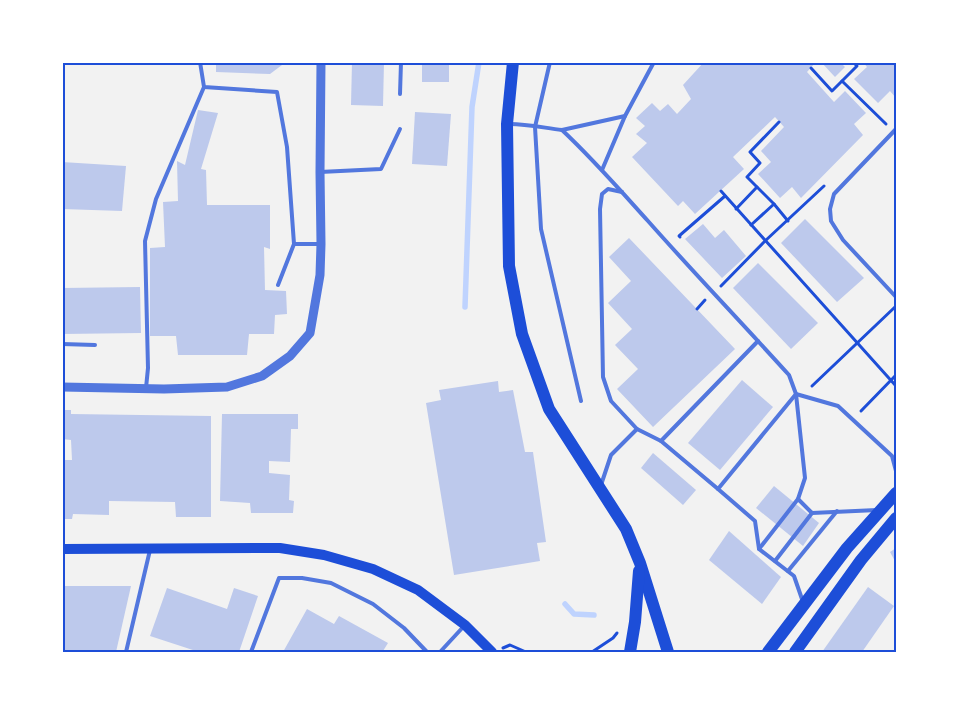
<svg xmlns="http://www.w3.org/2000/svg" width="959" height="715" viewBox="0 0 959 715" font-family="'Noto Sans',sans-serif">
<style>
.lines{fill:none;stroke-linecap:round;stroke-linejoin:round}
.stream{stroke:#bfd3fe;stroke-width:5.5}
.building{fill:#bdc9ec}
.path{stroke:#1d4ed8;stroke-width:3}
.service{stroke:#5277de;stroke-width:4}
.tertiary{stroke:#5277de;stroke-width:9}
.secondary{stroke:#1d4ed8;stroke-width:10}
.primary{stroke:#1d4ed8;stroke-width:12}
.neatline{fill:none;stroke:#1d4ed8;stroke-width:2}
</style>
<rect width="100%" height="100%" fill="#f2f2f2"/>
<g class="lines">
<g class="stream">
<polyline points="465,307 472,107 479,62"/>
<polyline points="565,604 574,614 594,615"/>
</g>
</g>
<g class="building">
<polygon points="216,62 286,62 270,74 216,72"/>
<polygon points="352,62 384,62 383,106 351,105"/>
<rect x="422" y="62" width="27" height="20"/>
<polygon points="704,62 816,62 807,72 834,102 845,91 866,113 854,124 863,135 801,198 792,187 780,198 758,174 771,162 761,151 784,127 775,117 733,157 744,169 695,214 683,201 678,206 632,157 647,143 636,134 645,126 636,118 652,103 660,111 668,104 677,114 691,99 683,85"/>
<polygon points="821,62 840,62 845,67 835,77"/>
<polygon points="863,62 896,62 896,98 890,91 878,103 854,79 867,67"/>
<polygon points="198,110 218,113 201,169 206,170 207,205 270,205 270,249 264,247 265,290 286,291 287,314 275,315 274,334 249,334 247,355 178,355 176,336 150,336 150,248 165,247 163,202 178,201 177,161 185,165"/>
<polygon points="415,112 451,114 447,166 412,164"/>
<polygon points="62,162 126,166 122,211 62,209"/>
<polygon points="805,219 864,278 837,302 781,243"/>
<polygon points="703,224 715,238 724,230 746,256 722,278 685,239"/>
<polygon points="629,238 735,349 653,427 617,389 638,369 615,345 632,329 608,303 631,281 609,257"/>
<polygon points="758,263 818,323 791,349 733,288"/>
<polygon points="140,287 141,333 62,334 62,288"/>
<polygon points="742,380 773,407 720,470 688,443"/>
<polygon points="498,381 499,392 513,390 525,452 533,452 546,542 537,543 540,561 454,575 426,403 441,400 439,390"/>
<polygon points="62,410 71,410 71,414 211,416 211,517 176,517 175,502 109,501 109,515 73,514 72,519 62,519 62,460 72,460 71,440 62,439"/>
<polygon points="222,414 298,414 298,429 291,429 290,462 269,461 269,473 290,475 289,500 294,501 293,513 251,513 250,503 220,501"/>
<polygon points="653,453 696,490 683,505 641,468"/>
<polygon points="774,486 819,523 803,546 756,508"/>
<polygon points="729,531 781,577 762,604 709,560"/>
<polygon points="896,548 896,563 890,552"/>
<polygon points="62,586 131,586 116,652 62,652"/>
<polygon points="868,587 894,606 862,652 822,652"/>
<polygon points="167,588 227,609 234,588 258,596 239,652 199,652 150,636"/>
<polygon points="307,609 334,624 339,616 388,643 383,651 386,652 283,652"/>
</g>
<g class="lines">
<g class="path">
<polyline points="811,68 832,91 857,66 853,62"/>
<polyline points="842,81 886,124"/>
<polyline points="779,122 750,152 760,163 747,177 774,204 788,221"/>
<polyline points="721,191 896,386"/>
<polyline points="736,209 757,187"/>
<polyline points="751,225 774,204"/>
<polyline points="680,237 679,236 725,196"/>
<polyline points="721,286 765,241 824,186"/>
<polyline points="697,309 705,300"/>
<polyline points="812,386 895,307"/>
<polyline points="861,411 896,375"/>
<polyline points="503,648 510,645 526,652"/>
<polyline points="592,652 613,638 617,633"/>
</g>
<g class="service">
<polyline points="200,62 204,87 277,92 287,147 294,244 321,244"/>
<polyline points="550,62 535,127 541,229 581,401"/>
<path d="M 654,62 L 625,116 L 562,130 C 593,159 620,190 648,221 C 694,273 742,323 789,375 L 796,394 L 838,406 L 892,456 L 896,471"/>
<polyline points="400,94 401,62"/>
<path d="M 510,124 C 527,124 545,128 562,130"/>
<polyline points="896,129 834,194 830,209 831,221 843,240 896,297"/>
<polyline points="602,170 625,116"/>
<polyline points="320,172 381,169 400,129"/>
<polyline points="622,192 608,189 602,194 600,209 603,377 611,401 637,429 661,441 718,489"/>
<polyline points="278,285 294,244"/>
<polyline points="62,344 95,345"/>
<polyline points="146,388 148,368 145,241 156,199 204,87"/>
<polyline points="796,394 718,489 755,521 759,549 794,576 803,602"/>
<polyline points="796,394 805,478 798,499"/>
<polyline points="661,441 758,341"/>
<polyline points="601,485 611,455 637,429"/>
<polyline points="759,549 798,499 812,513 877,510"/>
<polyline points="775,561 812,513"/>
<polyline points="788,571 837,511"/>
<polyline points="126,652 150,550"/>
<polyline points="251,652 279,578 302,578 331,583 373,604 404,628 427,652"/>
<polyline points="440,652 465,625"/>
</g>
<polyline class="tertiary" points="62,387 164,389 227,387 262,376 290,356 310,333 320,275 321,244 320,172 321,62"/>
<polyline class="secondary" points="62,549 280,548 324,555 373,569 418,590 465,625 492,652"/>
<g class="primary">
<polyline points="513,62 507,124 509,266 522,334 549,409 626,529 640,563 668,652"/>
<polyline points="630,652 635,622 639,571"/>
<polyline points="768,652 847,548 896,493"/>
<polyline points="795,652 861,560 896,518"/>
</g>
</g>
<rect width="959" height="715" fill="none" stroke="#ffffff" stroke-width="128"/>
<rect x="64" y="64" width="831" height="587" class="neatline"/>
</svg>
